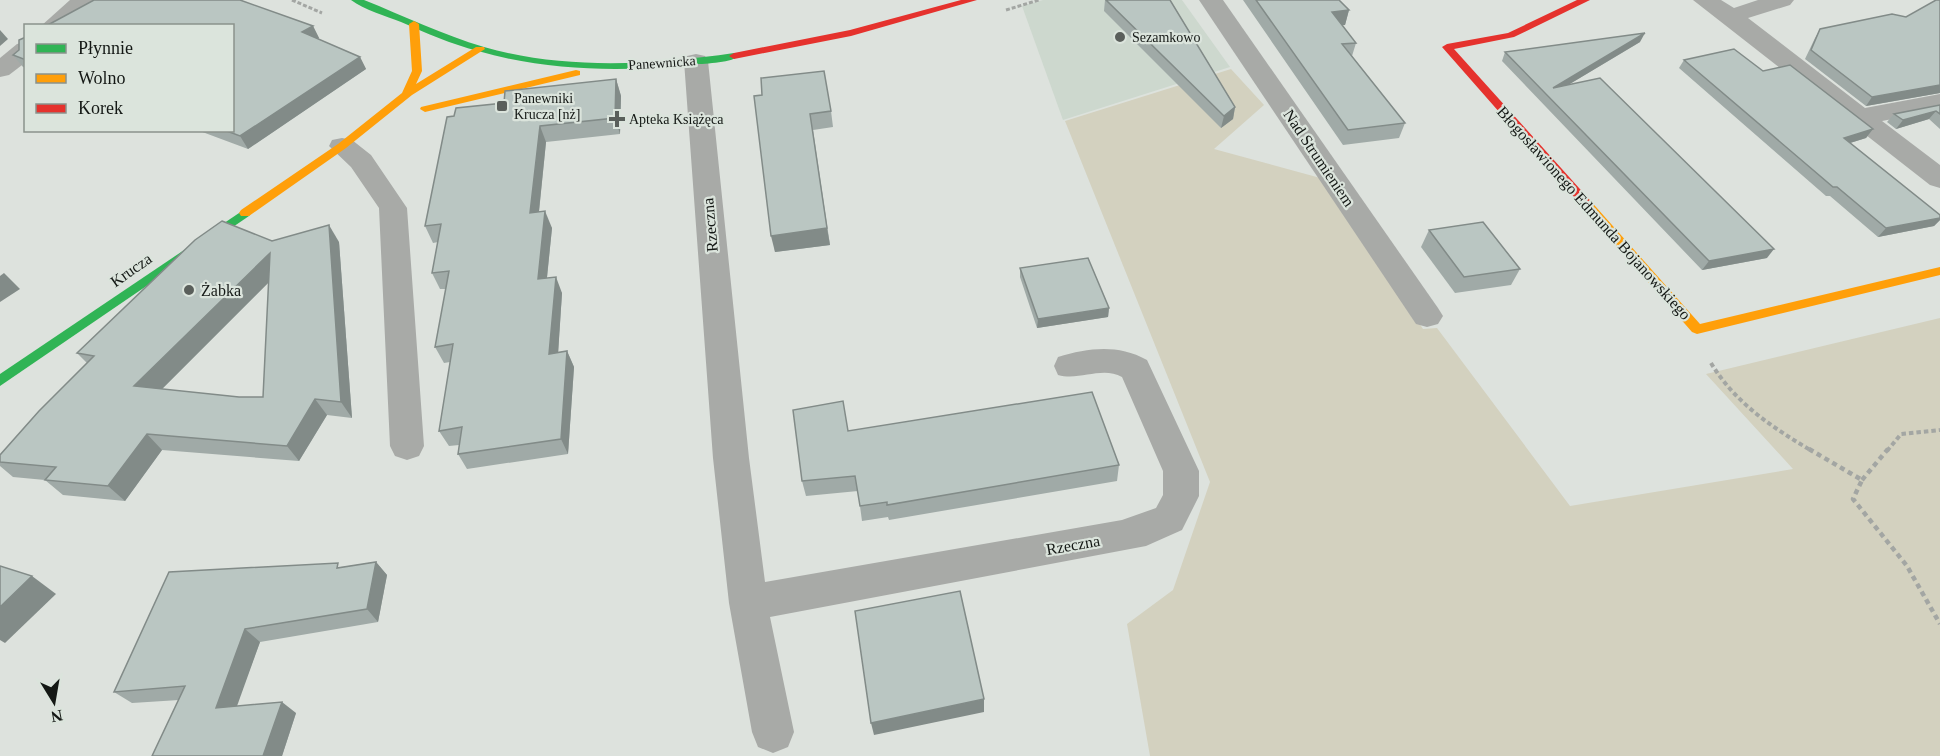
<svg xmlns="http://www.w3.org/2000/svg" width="1940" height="756" viewBox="0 0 1940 756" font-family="'Times New Roman',serif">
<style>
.built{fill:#cdd8ce}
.green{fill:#d3d1bf}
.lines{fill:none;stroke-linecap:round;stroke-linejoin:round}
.path-far2{stroke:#a3a6a3;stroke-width:3;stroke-dasharray:4 2;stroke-linecap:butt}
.path-far1{stroke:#a3a6a3;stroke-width:4;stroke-dasharray:4.5 3;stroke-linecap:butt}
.path{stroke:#a3a6a3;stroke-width:4.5;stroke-dasharray:5 4;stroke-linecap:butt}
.street{fill:#a8aaa7;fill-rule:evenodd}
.fast{fill:#30b455;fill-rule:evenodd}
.slow{fill:#ff9f0a;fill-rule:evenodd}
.jam{fill:#e5322d;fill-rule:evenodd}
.wall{fill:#a0aaa7;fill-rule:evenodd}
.shaded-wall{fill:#828b88}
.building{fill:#bac6c2;stroke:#828b88;stroke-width:1.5;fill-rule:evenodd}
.poi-dot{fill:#5a5f5b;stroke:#dbe4dc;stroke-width:2}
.labels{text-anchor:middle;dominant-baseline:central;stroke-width:4.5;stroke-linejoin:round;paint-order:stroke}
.far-poi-label{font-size:14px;fill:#141815;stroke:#dbe4dc;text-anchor:start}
.far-street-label{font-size:14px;fill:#141815;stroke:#dbe4dc}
.street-label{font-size:16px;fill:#141815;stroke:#dbe4dc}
.poi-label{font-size:16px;fill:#141815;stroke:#dbe4dc;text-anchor:start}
</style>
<rect width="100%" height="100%" fill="#dde2dd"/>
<polygon class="built" points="1043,0 1182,0 1230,67 1063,120 1022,6"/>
<polygon class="green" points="1231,69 1264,105 1214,149 1324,179 1423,329 1437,328 1570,506 1793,469 1706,374 1940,318 1940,756 1150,756 1127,624 1173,590 1210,482 1065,121"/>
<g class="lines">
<g class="path-far2">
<polyline points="292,0 322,13"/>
<polyline points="1006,10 1039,0"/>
</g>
<g class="path-far1">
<path d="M 1711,363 C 1735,403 1773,428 1812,451"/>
<polyline points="1887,451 1901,434 1940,430"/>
</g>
<g class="path">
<polyline points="1809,449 1862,480 1853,499 1907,566 1940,624"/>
<polyline points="1862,480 1888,449"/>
</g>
<g class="street">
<polygon points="70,0 96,0 68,26 41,26"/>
<polygon points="1199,0 1223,0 1438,308 1443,316 1438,324 1427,327 1416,324"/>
<polygon points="1693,0 1721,0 1734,8 1758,0 1794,0 1790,5 1748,18 1865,108 1940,94 1940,110 1882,121 1940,165 1940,188 1930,185"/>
<polygon points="26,42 26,62 9,75 0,77 0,58 17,44"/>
<path d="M 696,54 L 705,56 L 708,61 L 749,458 L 765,582 L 1122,520 L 1156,508 L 1163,495 L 1163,471 L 1122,377 C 1102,366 1080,381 1058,375 L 1054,366 L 1058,357 C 1089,348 1117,344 1147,360 L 1199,471 L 1199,496 L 1182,530 L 1146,546 L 770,617 L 794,732 L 788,747 L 773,753 L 758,747 L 752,732 L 729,603 L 713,458 L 684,61 L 687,56 Z"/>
<polygon points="342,138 352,140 371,155 407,208 424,446 419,456 407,460 395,456 390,446 379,208 351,167 329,146 332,140"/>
</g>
<g class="fast">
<path d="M 351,0 L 364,0 C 404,16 443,35 484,47 C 565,70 652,65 734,53 L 739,56 C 728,64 704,63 690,65 C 620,72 547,71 478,51 C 451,44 426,33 401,22 C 386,16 364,10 351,0 Z"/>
<polygon points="245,209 249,210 251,213 249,216 0,386 0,374"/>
</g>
<g class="slow">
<polygon points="414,21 419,24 422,71 416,84 476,47 484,47 485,49 412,95 346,148 249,216 241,216 239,213 241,210 338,144 402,93 412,71 409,24"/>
<polygon points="576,70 580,71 580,75 425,112 420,109 421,107"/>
<polygon points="1584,197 1588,198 1700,324 1940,267 1940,275 1697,334 1692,332 1580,204 1578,201 1580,198"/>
</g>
<g class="jam">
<polygon points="961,0 977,0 851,36 734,59 729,56 734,53 850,30"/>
<polygon points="1577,0 1590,0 1514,37 1454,49 1588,198 1590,201 1588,204 1580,204 1442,47 1447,44 1508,33"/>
</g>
</g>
<g class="wall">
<polygon points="1105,0 1170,0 1235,107 1233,119 1221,128 1104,11"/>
<polygon points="1243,0 1339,0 1349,10 1345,25 1342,25 1356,43 1352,56 1405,123 1399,138 1343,145"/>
<polygon points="1940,0 1940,93 1866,106 1805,59 1815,38 1820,29 1906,17"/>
<polygon points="313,26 319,38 318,39 360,57 366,69 248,149 197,130 232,130"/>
<polygon points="26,37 26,68 23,67 13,55 19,50"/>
<polygon points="1640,42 1568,85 1767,258 1702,270 1502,61 1505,52"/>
<polygon points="1684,60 1763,71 1873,129 1866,138 1850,143 1940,215 1940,220 1934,226 1878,237 1830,196 1826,196 1679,68"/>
<polygon points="616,79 621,96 620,134 546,142 539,212 552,228 547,278 562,293 558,353 567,351 574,367 568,454 467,469 458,454 459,445 449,446 439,431 450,362 444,363 435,347 446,289 440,289 432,273 438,242 433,243 425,226 454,116 504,103"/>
<polygon points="754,96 831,111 833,127 813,130 830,245 775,252"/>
<polygon points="1940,105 1940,129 1929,119 1896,129 1887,122 1894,114"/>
<polygon points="1429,230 1520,269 1511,285 1455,293 1421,247"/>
<path d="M 272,241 L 339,242 L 352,418 L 327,415 L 299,461 L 162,450 L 125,501 L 63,495 L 45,480 L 13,477 L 0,466 L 0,455 L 87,363 L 77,353 ZM 269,282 L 263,397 L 239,397 L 162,389 Z"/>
<polygon points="1020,268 1109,308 1108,317 1037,328 1020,277"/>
<polygon points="848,431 1119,465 1117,481 889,520 888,517 862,521 858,491 806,496 802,481"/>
<polygon points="376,562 387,575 378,622 260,642 236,706 296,713 282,756 152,756 179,700 132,703 114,692 342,567"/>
</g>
<g class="shaded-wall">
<polygon points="1349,10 1345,25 1328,27 1332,12"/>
<polygon points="313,26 319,38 309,45 302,32"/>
<polygon points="0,30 8,39 0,46"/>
<polygon points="1645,33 1640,42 1548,97 1553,88"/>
<polygon points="360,57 366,69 248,149 240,136"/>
<polygon points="616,79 621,96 620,134 615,118"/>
<polygon points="1940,85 1940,93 1866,106 1872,97"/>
<polygon points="1235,107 1233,119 1221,128 1224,116"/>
<polygon points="1936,111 1929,119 1896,129 1903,120"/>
<polygon points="540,126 546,142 537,230 530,213"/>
<polygon points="1873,129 1866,138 1837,147 1844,138"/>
<polygon points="545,211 552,228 545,296 538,279"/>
<polygon points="1940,218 1940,220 1934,226 1878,237 1886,228"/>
<polygon points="329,225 339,242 352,418 341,402"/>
<polygon points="827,228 830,245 775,252 771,236"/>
<polygon points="1774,249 1767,258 1702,270 1709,261"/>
<polygon points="270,253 282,269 149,402 134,386"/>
<polygon points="4,273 20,289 0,302 0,276"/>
<polygon points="556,277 562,293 557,370 549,354"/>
<polygon points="1109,308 1108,317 1037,328 1038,319"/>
<polygon points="567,351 574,367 568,454 561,439"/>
<polygon points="315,399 327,415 299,461 287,446"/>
<polygon points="147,434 162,450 125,501 108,486"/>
<polygon points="376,562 387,575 378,622 367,609"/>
<polygon points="32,576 56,594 5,643 0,640 0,607"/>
<polygon points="245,629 260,642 232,720 216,708"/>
<polygon points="984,699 984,712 874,735 871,723"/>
<polygon points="282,702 296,713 282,756 263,756"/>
</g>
<g class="building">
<polygon points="94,0 240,0 313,26 302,32 360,57 240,136 224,130 232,130 232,26 46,26"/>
<polygon points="1106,0 1170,0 1235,107 1224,116"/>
<polygon points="1256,0 1339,0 1349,10 1332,12 1356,43 1342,44 1405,123 1348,130"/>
<polygon points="1936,0 1940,0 1940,85 1872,97 1811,50 1820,29 1892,14 1906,17"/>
<polygon points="1645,33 1553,88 1600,78 1774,249 1709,261 1505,52"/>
<polygon points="26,37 26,60 13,55 19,50 19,40"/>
<polygon points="1734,49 1763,71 1790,65 1873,129 1844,138 1940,215 1940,218 1886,228 1837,187 1833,187 1684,60"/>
<polygon points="824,71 831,111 810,114 827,228 771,236 754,96 762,95 761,78"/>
<polygon points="616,79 615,118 540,126 530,213 545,211 538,279 556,277 549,354 567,351 561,439 458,454 462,427 439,431 453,344 435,347 449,271 432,273 441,224 425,226 447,117 454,116 456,108 504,103 505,91"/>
<polygon points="1940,105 1940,114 1936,111 1903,120 1894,114"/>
<path d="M 222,221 L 272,241 L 329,225 L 341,402 L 315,399 L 287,446 L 147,434 L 108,486 L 45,480 L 56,467 L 0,462 L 0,455 L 39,411 L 94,356 L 77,353 L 195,240 ZM 270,253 L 263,397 L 239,397 L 134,386 Z"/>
<polygon points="1483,222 1520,269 1464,277 1429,230"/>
<polygon points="1088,258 1109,308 1038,319 1020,268"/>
<polygon points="1092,392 1119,465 887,505 887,502 860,506 855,476 802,481 793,410 843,401 848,431"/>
<polygon points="376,562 367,609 245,629 216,708 282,702 263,756 152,756 185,686 114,692 169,572 338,563 337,568"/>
<polygon points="0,566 32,576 0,607"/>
<polygon points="960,591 984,699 871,723 855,611"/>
</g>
<g class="poi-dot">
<circle cx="1120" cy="37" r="6"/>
<rect x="496" y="100" width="12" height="12" rx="3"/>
<path d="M614 110h6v6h6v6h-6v6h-6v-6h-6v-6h6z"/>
<circle cx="189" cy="290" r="6"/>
</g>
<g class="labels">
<g class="far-poi-label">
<text x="1132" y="37">Sezamkowo</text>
<text x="514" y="98">Panewniki<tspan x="514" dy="16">Krucza [nż]</tspan></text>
<text x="629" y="119">Apteka Książęca</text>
</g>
<g class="far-street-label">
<text transform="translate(662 63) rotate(-4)">Panewnicka</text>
</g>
<g class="street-label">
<text transform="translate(1319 158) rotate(56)">Nad Strumieniem</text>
<text transform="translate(1594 213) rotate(48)">Błogosławionego Edmunda Bojanowskiego</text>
<text transform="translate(710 225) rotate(-95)">Rzeczna</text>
<text transform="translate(131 270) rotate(-35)">Krucza</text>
<text transform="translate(1073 545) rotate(-10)">Rzeczna</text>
</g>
<g class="poi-label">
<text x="201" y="290">Żabka</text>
</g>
</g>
<rect x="24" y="24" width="210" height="108" fill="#dbe4dc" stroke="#8b928c" stroke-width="1.5"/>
<rect x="36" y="44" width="30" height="9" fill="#30b455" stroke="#8b928c" stroke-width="1.5"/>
<text x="78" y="54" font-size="18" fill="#141815">Płynnie</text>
<rect x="36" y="74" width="30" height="9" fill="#ff9f0a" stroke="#8b928c" stroke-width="1.5"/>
<text x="78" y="84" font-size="18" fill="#141815">Wolno</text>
<rect x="36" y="104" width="30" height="9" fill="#e5322d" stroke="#8b928c" stroke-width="1.5"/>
<text x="78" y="114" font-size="18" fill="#141815">Korek</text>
<g transform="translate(54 702) rotate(169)" stroke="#dbe4dc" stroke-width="4.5" paint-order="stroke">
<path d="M0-4.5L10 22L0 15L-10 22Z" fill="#141815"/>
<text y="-9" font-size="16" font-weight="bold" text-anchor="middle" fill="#141815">N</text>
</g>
</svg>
